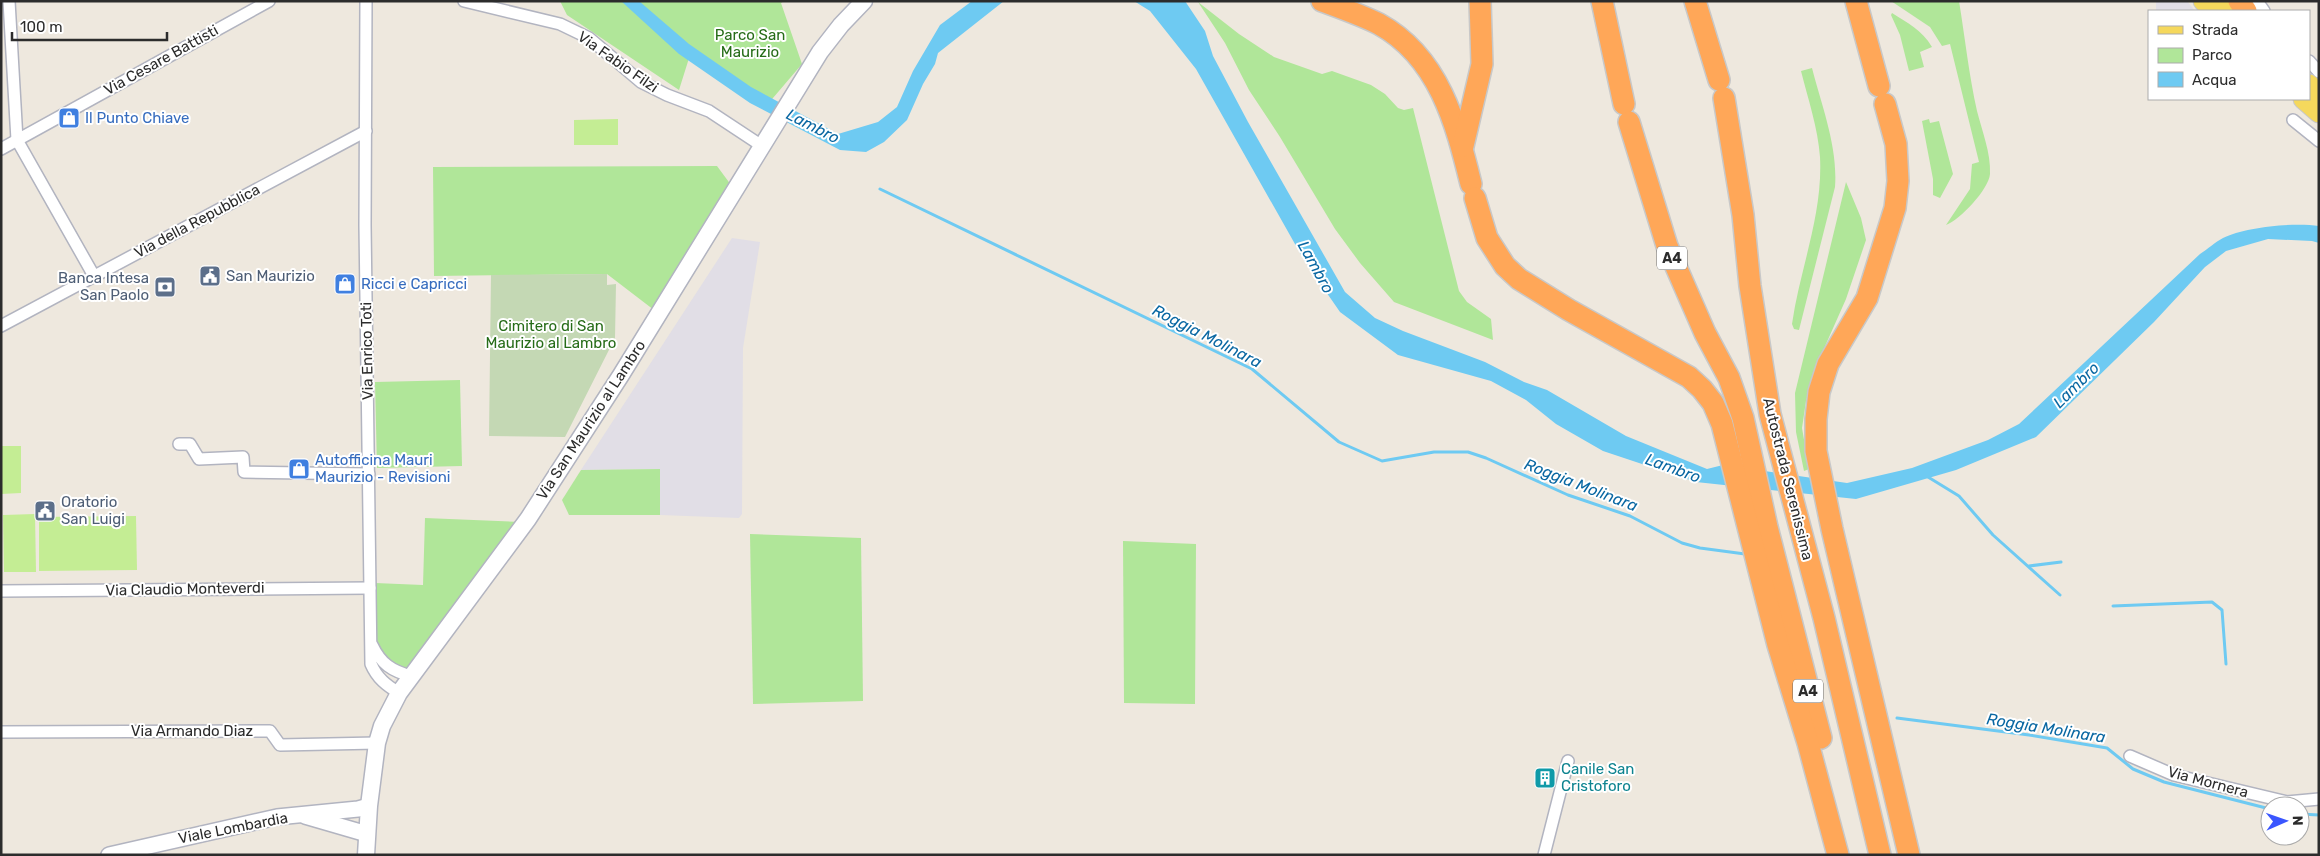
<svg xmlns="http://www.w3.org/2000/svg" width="2320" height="856" viewBox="0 0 2320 856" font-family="Rubik,sans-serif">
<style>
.industrial{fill:#e1dee6}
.green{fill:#b0e699}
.cemetery{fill:#c4d8b4}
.pitch{fill:#c4ed94}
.water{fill:#6ecaf2}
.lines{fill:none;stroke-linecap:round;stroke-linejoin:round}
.stream{stroke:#6ecaf2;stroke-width:3}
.minor-casing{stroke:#b2b4c0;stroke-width:14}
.tertiary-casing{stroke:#b2b4c0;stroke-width:18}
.secondary-casing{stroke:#b2b4c0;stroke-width:19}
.primary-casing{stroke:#c8c8c8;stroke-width:21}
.motorway-casing{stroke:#c8c8c8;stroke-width:24}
.minor{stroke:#fff;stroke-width:11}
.tertiary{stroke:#fff;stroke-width:15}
.secondary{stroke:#fff;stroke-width:16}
.primary{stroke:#f5d85c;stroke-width:19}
.motorway{stroke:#ffa758;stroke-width:21}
.labels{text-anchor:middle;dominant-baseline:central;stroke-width:4;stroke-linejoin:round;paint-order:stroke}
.shield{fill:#fff;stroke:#6b6b6b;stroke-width:1}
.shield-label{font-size:14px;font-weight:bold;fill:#2c2c2c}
.park-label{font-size:15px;fill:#266c18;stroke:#fff}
.street-label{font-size:15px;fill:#2c2c2c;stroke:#fff}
.shop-label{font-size:15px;fill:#366cbe;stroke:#fff;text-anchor:start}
.service-label{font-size:15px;fill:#4e5e75;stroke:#fff;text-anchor:start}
.culture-label{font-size:15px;fill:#0d838f;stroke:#fff;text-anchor:start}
.water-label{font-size:16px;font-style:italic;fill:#0967a2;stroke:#fff}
</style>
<rect width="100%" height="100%" fill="#eee8de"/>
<g class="industrial">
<polygon points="2154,1 2187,1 2195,11 2156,11 2156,2"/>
<polygon points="732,238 760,242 743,348 742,514 739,518 660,515 660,469 581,470"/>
</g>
<g class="green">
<polygon points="560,1 784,1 781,3 802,64 767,105 690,55 679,90 567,15"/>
<path d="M 1891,1 L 1959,1 C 1965,38 1969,75 1977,111 C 1982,131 1991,153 1990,174 C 1989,189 1960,220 1946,225 L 1970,189 L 1972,164 L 1979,162 L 1950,44 L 1942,46 L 1930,27 Z"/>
<polygon points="1198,2 1239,34 1274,57 1322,74 1332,71 1371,85 1385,94 1398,108 1404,110 1413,108 1459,291 1467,302 1491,319 1493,340 1394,302 1360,263 1335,229 1280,137 1249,90 1225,43"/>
<path d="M 1892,13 C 1908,23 1922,30 1932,47 L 1920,52 L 1924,67 L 1909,71 L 1900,35 L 1891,15 Z"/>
<path d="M 1812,68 C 1822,107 1838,147 1835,187 L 1799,330 L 1794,329 L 1792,324 C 1800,268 1823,215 1820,157 C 1818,128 1808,99 1801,71 Z"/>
<polygon points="1929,119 1930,123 1939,121 1953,174 1940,198 1933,195 1933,179 1922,121"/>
<polygon points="717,166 734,189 654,310 607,274 434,276 433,167"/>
<polygon points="1846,182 1861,218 1866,240 1846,299 1814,371 1806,401 1802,428 1809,469 1804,471 1796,432 1795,393"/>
<polygon points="460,380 462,466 377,468 375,382"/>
<polygon points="660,469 660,515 569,515 562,500 581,470"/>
<polygon points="425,518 522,522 413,669 404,670 391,667 377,648 375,583 423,585"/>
<polygon points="750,534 861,538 863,701 753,704"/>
<polygon points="1123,541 1196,544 1195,704 1124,703"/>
</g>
<polygon class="cemetery" points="607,274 607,285 616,284 615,338 565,437 489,436 491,275"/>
<g class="pitch">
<polygon points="618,119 618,145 574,145 574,120"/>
<polygon points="1,446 21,446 21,493 1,494"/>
<polygon points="35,514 36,572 4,572 3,515"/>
<polygon points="136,516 137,570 39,571 39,517"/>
</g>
<g class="water">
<polygon points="621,1 639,1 689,44 751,87 838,134 878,122 897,107 913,71 940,25 972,1 1004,1 938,53 935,64 923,84 907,120 884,142 866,152 840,150 750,103 679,54"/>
<path d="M 1134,1 L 1185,1 L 1205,31 L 1213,56 L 1248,122 L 1345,292 L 1375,318 L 1403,331 L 1485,362 L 1524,382 L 1547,390 L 1626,436 L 1707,469 L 1723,465 L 1847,483 L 1912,468 L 1988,440 L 2019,424 L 2200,254 C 2208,249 2215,242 2223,238 C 2245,227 2294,222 2319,226 L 2319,243 L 2312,241 L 2268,239 L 2226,251 L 2205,267 L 2154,322 L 2036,437 L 1956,470 L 1856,499 L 1696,482 L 1603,451 L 1556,424 L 1526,400 L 1491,381 L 1398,355 L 1340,312 L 1304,260 L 1196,69 L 1150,11 Z"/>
</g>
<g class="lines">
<g class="stream">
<polyline points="880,189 1252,369 1339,442 1382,461 1434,452 1468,452 1486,458 1568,495 1630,516 1682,543 1700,548 1745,554"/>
<polyline points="1928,477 1959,496 1993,535 2060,595"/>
<polyline points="2029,566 2061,562"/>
<polyline points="2113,606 2212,602 2222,610 2226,664"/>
<polyline points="1897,718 2029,735 2107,748 2133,769 2164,782 2270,809"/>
<polyline points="2300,814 2319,815"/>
</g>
<g class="minor-casing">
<g id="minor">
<polyline points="9,1 17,140 94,276"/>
<path d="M 366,1 L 365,225 L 371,664 C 377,678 386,685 399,693"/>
<polyline points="464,1 560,24 589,38 641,82 667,95 709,111 762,146"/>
<polyline points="2257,1 2264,11"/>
<polyline points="2309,61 2319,72"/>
<polyline points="2293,120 2319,141"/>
<polyline points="1,149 269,1"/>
<polyline points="1,326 366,131"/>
<polyline points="179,444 190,444 199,459 243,457 244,472 369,474"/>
<polyline points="1,591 370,588"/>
<path d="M 372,645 C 381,664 392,671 411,676"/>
<polyline points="1,732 270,731 280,745 377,743"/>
<polyline points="2130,756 2174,775 2287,802 2319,799"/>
<polyline points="1544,855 1568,761"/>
</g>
</g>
<g class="tertiary-casing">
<g id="tertiary">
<polyline points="305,816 367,834"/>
<polyline points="109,855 277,817 358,809 369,806"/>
</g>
</g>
<g class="secondary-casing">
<polyline id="secondary" points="366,855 369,806 377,743 382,726 399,693 528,519 621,375 820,52 841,25 864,1"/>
</g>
<g class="primary-casing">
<g id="primary">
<polyline points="2203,1 2213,11"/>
<polyline points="2226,1 2236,11"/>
<polyline points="2309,84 2319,94"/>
<polyline points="2303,99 2319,113"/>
</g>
</g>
<g class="motorway-casing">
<g id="motorway">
<path d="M 1322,1 C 1341,8 1361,15 1379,24 C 1439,57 1456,123 1471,184"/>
<polyline points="1602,1 1624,104"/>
<polyline points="1695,1 1719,80"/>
<polyline points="1856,1 1879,86"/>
<polyline points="2239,1 2246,11"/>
<polyline points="1724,98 1743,215 1750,286 1770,414 1824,618 1880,855"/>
<polyline points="1885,104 1896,144 1898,181 1895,208 1867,298 1828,364 1819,392 1816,419 1816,451 1832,529 1909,855"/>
<polyline points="1629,122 1667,246 1705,333 1729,378 1743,418 1767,527 1821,738"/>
<polyline points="1463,146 1482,64 1480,1"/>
<polyline points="1475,198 1487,238 1505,266 1519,279 1569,310 1689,377 1702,389 1713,403 1722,424 1778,645 1808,743 1838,855"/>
</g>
</g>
<use href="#minor" class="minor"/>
<use href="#tertiary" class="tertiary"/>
<use href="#secondary" class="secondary"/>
<use href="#primary" class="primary"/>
<use href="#motorway" class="motorway"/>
</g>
<defs>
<g id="shop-square" transform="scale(1.125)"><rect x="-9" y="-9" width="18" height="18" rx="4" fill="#3f7fe0" stroke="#fff"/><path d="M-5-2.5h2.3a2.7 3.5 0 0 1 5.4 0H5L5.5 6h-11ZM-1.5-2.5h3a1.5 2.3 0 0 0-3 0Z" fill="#fff"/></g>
<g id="civic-square" transform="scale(1.125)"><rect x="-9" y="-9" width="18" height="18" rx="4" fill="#5c6f8a" stroke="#fff"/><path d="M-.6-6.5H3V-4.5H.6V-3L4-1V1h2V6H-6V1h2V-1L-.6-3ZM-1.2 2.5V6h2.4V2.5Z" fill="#fff"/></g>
<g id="bank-square" transform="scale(1.125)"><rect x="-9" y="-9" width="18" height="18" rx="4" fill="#5c6f8a" stroke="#fff"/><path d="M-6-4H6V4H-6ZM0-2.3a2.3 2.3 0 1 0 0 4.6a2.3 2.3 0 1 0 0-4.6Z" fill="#fff"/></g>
<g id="building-square" transform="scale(1.125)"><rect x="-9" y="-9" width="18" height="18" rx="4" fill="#0f9aa8" stroke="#fff"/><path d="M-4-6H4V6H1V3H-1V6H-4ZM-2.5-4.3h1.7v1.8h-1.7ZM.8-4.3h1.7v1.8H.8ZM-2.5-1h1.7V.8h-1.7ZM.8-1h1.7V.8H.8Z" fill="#fff"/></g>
</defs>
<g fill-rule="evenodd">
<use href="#shop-square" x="69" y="118"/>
<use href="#civic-square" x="210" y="276"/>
<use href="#shop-square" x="345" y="284"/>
<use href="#bank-square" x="165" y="287"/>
<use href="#shop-square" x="299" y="469"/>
<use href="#civic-square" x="45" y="511"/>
<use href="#building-square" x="1545" y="778"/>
</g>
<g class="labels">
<g class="shield">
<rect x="1657" y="246.5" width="30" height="23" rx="4"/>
<rect x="1793" y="679.5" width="30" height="23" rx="4"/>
</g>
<g class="shield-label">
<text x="1672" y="258">A4</text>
<text x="1808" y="691">A4</text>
</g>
<g class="park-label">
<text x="750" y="35">Parco San<tspan x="750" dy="17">Maurizio</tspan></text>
<text x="551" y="326">Cimitero di San<tspan x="551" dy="17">Maurizio al Lambro</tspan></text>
</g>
<g class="street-label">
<text transform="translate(161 60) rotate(-29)">Via Cesare Battisti</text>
<text transform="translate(618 62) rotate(35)">Via Fabio Filzi</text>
<text transform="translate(197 221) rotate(-28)">Via della Repubblica</text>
<text transform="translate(367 351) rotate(-91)">Via Enrico Toti</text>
<text transform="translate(591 420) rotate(-57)">Via San Maurizio al Lambro</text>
<text transform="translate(1788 479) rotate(76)">Autostrada Serenissima</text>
<text transform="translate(185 589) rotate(-1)">Via Claudio Monteverdi</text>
<text x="192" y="731">Via Armando Diaz</text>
<text transform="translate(2208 782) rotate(15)">Via Mornera</text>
<text transform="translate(233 828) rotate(-11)">Viale Lombardia</text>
</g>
<g class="shop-label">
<text x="85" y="118">Il Punto Chiave</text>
<text x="361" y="284">Ricci e Capricci</text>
<text x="315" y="460">Autofficina Mauri<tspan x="315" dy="17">Maurizio - Revisioni</tspan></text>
</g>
<g class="service-label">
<text x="226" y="276">San Maurizio</text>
<text x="149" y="278" text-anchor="end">Banca Intesa<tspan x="149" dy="17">San Paolo</tspan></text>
<text x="61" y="502">Oratorio<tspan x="61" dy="17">San Luigi</tspan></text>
</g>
<g class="culture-label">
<text x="1561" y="769">Canile San<tspan x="1561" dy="17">Cristoforo</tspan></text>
</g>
<g class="water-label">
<text transform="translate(813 126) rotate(27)">Lambro</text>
<text transform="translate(1316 267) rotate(61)">Lambro</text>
<text transform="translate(1207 336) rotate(27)">Roggia Molinara</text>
<text transform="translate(2076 385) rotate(-45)">Lambro</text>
<text transform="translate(1673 468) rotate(20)">Lambro</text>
<text transform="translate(1581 485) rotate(21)">Roggia Molinara</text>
<text transform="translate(2046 728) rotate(9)">Roggia Molinara</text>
</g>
</g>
<rect width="2320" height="856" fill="none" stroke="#2c2c2c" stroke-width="5"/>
<rect x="2148" y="10" width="162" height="90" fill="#ffffff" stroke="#ababab"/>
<rect x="2158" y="26" width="25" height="8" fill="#f5d85c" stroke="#ababab"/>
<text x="2192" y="35" font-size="15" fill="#2c2c2c">Strada</text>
<rect x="2158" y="48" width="25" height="15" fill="#b0e699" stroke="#ababab"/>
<text x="2192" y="60" font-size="15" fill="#2c2c2c">Parco</text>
<rect x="2158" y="72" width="25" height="15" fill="#6ecaf2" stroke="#ababab"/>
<text x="2192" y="85" font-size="15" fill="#2c2c2c">Acqua</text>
<g transform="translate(2285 821) rotate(88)"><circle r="24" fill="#ffffff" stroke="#ababab"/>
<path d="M0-4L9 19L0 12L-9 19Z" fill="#3a56ff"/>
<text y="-8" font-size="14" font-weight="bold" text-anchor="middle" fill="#2c2c2c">N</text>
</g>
<path d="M12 32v8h155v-8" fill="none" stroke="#2c2c2c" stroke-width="2.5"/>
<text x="20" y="32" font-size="15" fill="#2c2c2c" stroke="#ffffff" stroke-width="4" paint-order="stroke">100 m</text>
</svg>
